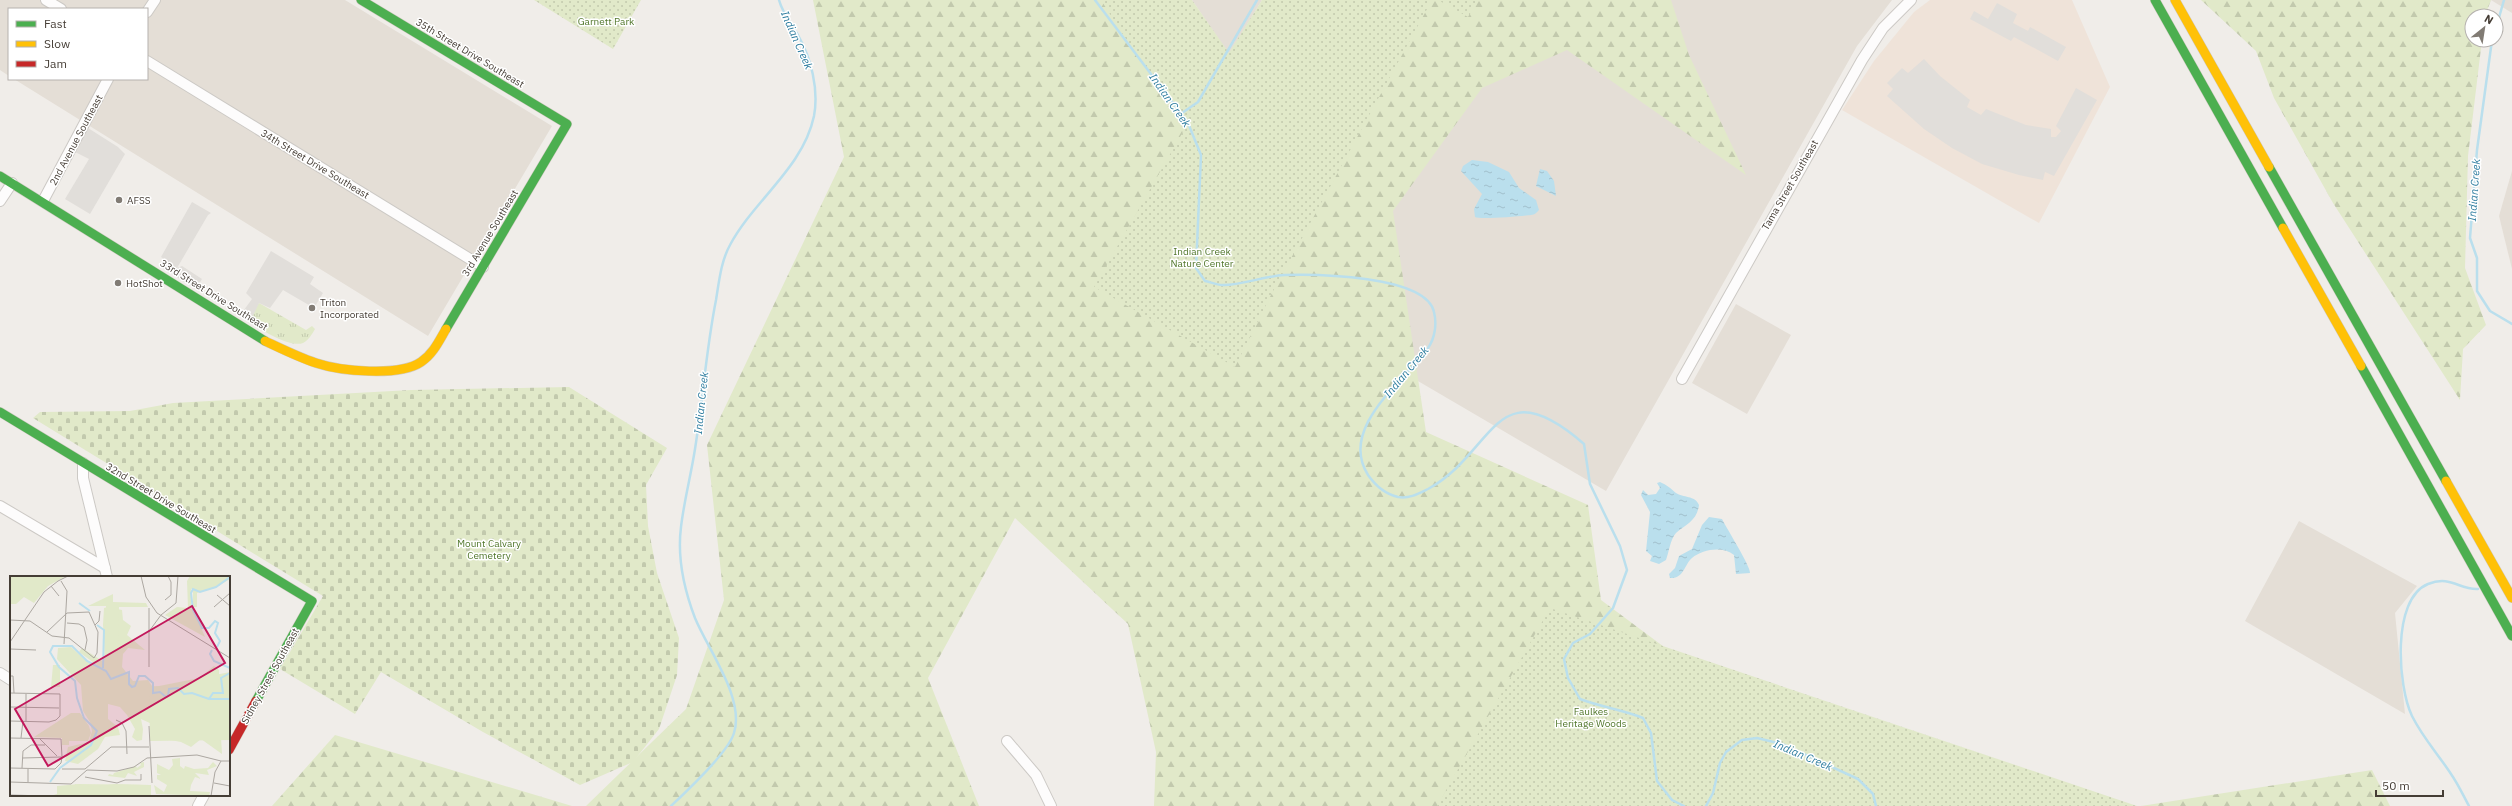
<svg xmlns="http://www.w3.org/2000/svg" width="2512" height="806" viewBox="0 0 2512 806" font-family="'IBM Plex Sans',sans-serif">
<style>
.residential{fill:#e4ded6}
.commercial{fill:#efe3d9}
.grass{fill:url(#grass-tufts)}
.forest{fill:url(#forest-firs)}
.cemetery{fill:url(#cemetery-stones)}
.park{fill:url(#park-dots)}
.parking{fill:#e1deda}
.water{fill:url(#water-ripples)}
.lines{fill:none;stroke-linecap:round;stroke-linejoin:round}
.stream{stroke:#badfed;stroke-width:2.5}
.street-casing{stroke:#ccc9c5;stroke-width:12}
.fast-casing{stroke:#cfc9c0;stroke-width:10}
.slow-casing{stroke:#cfc9c0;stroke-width:10}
.jam-casing{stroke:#cfc9c0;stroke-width:10}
.street{stroke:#fdfcfc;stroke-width:10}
.fast{stroke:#4caf50;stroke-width:9}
.slow{stroke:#ffc107;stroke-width:9}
.jam{stroke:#c62828;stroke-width:9}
.poi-dot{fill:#817b74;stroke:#fff;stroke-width:1.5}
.labels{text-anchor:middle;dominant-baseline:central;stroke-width:3;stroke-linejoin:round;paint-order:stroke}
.park-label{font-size:10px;fill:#50762a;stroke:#fff}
.street-label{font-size:10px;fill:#453d35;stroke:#fff}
.poi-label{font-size:10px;fill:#453d35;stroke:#fff;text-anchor:start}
.water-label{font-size:11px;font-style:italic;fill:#2e7d9f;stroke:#fff}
.inset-river{fill:none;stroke:#badfed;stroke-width:2}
.inset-road{fill:none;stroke:#aca7a1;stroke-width:1}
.view{fill:#c2185b;fill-opacity:0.15;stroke:#c2185b;stroke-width:2}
.inset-edge{fill:none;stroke:#453d35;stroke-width:2}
</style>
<defs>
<pattern id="grass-tufts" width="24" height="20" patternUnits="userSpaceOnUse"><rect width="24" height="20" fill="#e1e9c9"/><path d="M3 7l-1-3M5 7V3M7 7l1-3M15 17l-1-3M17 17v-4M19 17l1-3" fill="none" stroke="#c2c9ad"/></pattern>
<pattern id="forest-firs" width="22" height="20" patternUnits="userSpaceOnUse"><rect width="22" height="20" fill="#e1e9c9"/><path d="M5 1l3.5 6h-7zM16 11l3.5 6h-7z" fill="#c2c9ad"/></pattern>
<pattern id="cemetery-stones" width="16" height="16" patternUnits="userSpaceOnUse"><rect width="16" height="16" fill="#e1e9c9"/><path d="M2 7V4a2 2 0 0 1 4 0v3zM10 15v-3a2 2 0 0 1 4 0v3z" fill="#c2c9ad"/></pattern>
<pattern id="park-dots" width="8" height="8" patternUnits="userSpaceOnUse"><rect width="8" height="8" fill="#e1e9c9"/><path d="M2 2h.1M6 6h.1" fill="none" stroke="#c2c9ad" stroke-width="1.8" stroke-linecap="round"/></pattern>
<pattern id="water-ripples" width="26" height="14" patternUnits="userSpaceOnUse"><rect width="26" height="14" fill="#badfed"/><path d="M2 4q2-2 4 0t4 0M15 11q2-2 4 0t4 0" fill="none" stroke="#a1c0cc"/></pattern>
</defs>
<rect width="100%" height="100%" fill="#f0ede9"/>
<g class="residential">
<polygon points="0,0 345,0 552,126 428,336 14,79 147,79 147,9 9,9 9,76 0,70"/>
<polygon points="1192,0 1262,0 1229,54"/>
<polygon points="1478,0 1892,0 1857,46 1606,491 1271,295"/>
<polygon points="2491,0 2512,0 2512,13"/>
<polygon points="2512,171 2512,269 2499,216"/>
<polygon points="1736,304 1791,335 1747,414 1692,383"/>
<polygon points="2299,521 2417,586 2395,613 2405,714 2245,621"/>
</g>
<polygon class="commercial" points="1930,0 2072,0 2110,87 2039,223 1842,110 1874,61 1914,12"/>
<path class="grass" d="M 259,303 L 306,330 L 312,326 L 315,329 C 312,334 309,340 303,343 C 291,348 260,330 251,322 L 252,314 Z"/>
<g class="forest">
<polygon points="813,0 1130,0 1213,147 1290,0 1671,0 1689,55 1746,175 1567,50 1482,88 1393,211 1426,432 1588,505 1601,600 1730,696 2091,806 1154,806 1156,752 1128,624 1015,518 928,678 979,806 586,806 686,709 724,600 707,445 844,157"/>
<polygon points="2201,0 2491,0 2485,16 2472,16 2472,40 2482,40 2468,156 2465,268 2486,325 2463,349 2460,400 2333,203 2274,98 2256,51"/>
<polygon points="335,735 572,806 272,806"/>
<polygon points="2372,770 2390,806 2141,806"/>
</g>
<polygon class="cemetery" points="569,387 667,448 646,485 648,526 657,573 679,638 677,675 659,729 633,762 580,785 483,732 381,672 355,714 280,669 323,596 33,418 40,412 130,411 173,403 411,390"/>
<g class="park">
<polygon points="534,0 641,0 613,49"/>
<polygon points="1101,0 1192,0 1229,53 1262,0 1432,0 1271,295 1235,367 1094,287 1184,130"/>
<polygon points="1438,0 1478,0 1468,17"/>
<polygon points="1550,608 2137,806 1437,806"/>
</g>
<g class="parking">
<polygon points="1997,3 2017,14 2013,23 2028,31 2030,27 2066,47 2058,61 2014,37 2011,41 1970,19 1974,11 1988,19"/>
<polygon points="1924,59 1940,76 1970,100 1967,107 1981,115 1986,109 2026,125 2051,129 2051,137 2056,137 2061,131 2056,126 2076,88 2097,100 2054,176 2045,172 2043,180 2019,175 1982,164 1952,148 1924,129 1887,96 1893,89 1887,83 1902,68 1908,73"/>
<polygon points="88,128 118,147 125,154 90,214 65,199 89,159 75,152"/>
<polygon points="192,202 211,213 208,215 177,268 182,266 202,279 196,289 162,268 167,261 161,257"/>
<polygon points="271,251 314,277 310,284 323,293 314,308 283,290 270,308 259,303 251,320 241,314 252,299 246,293"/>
</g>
<g class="water">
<path d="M 1472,160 L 1488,162 L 1509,172 L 1519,188 L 1536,200 L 1539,210 C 1537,212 1535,215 1531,215 C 1523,216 1480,220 1475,217 L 1474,209 L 1482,194 L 1461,171 L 1463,166 Z"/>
<polygon points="1540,169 1547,171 1554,181 1556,196 1536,186"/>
<path d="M 1660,482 C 1667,485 1670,488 1676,493 C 1683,498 1695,495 1699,505 C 1697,521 1686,524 1676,533 C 1670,540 1669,552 1666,560 L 1659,564 L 1650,561 L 1652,556 L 1646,551 L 1650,512 L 1641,495 L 1643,490 L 1648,495 L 1656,494 L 1660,488 L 1657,483 Z"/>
<path d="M 1709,517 L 1722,519 C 1727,529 1751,567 1750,573 L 1736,574 L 1734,555 C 1723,546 1703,549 1692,558 C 1684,565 1684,579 1670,578 L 1669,574 L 1675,568 L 1679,556 L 1692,549 L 1702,525 Z"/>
</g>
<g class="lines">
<g class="stream">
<path d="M 1095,0 L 1188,123 L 1201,155 L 1196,268 L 1205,281 C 1210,282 1217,285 1222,285 C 1238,286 1265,276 1284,275 C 1314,274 1426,275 1434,312 C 1437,324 1435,338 1428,348 C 1404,381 1338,428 1368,475 C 1375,485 1385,494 1398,497 C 1409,499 1418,494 1428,489 C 1496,452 1494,366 1584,444 L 1590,484 L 1620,546 L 1627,570 L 1613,608 L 1590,634 L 1573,643 L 1564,659 L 1568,678 L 1580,699 C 1601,707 1623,710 1643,718 L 1651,733 L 1657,781 L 1672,800 L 1684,806"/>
<polyline points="2496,28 2504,0"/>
<polyline points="2492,40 2477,150 2470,238 2477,258 2477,291 2490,311 2512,324"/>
<polyline points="1182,113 1198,102 1257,0"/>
<path d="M 671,806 C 687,791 728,753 734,733 C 745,698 708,650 695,618 C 684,589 677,558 681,527 C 684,501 691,475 695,449 C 703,399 706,350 716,300 C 719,282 721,261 730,245 C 754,200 803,168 814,116 C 819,89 811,58 798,35 C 791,24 782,12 779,0"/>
<polyline points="1706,806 1713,793 1720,763 1726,752 1742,740 1757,738 1782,744 1858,779 1873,794 1876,806"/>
<path d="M 2469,806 C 2463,795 2458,784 2451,774 C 2438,754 2423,738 2412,716 C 2398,687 2391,599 2428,584 C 2451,575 2459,590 2478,589"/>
</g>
<g class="street-casing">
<g id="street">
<polyline points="46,0 61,9"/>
<polyline points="147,12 155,0"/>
<polyline points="147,61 483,267"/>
<polyline points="0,201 12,183"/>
<polyline points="43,201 108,79"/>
<polyline points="1682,379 1862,60 1883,28 1911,0"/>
<polyline points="83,463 83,478 107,577"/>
<polyline points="0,506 105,568"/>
<polyline points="0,673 11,680"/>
<polyline points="1007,741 1036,775 1051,806"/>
<polyline points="198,806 204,795"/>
</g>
</g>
<g class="fast-casing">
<g id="fast">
<polyline points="361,0 567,124 446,329"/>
<polyline points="2155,0 2283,228"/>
<polyline points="2269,167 2446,481"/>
<polyline points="0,176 265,341"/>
<polyline points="2361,366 2512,636"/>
<polyline points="0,412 312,601 256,701"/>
</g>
</g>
<g class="slow-casing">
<g id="slow">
<polyline points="2175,0 2269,167"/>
<polyline points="2283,228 2361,366"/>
<path d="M 265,341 C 282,349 298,357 316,363 C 340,371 399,377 421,362 C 433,354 439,341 446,329"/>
<polyline points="2446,481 2512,598"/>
</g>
</g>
<g class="jam-casing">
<polyline id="jam" points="229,750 256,701"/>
</g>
<use href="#street" class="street"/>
<use href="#fast" class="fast"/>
<use href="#slow" class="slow"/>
<use href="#jam" class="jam"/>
</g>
<g class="poi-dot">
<circle cx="119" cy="200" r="4"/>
<circle cx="118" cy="283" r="4"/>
<circle cx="312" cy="308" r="4"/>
</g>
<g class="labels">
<g class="park-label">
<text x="606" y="21">Garnett Park</text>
<text x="1202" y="251">Indian Creek<tspan x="1202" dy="12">Nature Center</tspan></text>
<text x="489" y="543">Mount Calvary<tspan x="489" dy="12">Cemetery</tspan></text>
<text x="1591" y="711">Faulkes<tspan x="1591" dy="12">Heritage Woods</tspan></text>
</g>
<g class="street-label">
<text transform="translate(470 53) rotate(31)">35th Street Drive Southeast</text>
<text transform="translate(76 140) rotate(-62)">2nd Avenue Southeast</text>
<text transform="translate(315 164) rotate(31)">34th Street Drive Southeast</text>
<text transform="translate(1790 185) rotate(-60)">Tama Street Southeast</text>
<text transform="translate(490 233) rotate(-59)">3rd Avenue Southeast</text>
<text transform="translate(214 295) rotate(32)">33rd Street Drive Southeast</text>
<text transform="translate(161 498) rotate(31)">32nd Street Drive Southeast</text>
<text transform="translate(270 676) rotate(-61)">Sidney Street Southeast</text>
</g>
<g class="poi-label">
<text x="127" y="200">AFSS</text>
<text x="126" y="283">HotShot</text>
<text x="320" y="302">Triton<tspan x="320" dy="12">Incorporated</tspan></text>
</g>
<g class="water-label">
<text transform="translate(797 40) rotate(66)">Indian Creek</text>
<text transform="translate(1170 100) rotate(55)">Indian Creek</text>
<text transform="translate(2474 190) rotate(-86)">Indian Creek</text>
<text transform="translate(1406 372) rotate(-50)">Indian Creek</text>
<text transform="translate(701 403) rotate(-84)">Indian Creek</text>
<text transform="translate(1803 755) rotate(23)">Indian Creek</text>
</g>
</g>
<g transform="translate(10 576)">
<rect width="220" height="220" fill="#f0ede9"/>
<path d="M 69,208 L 141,209 L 141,220 L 40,220 L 47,218 L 47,210 Z" fill="#e1e9c9"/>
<path d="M 180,0 L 189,0 L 186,12 L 181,13 L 181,28 L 195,61 L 155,39 L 167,31 L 178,32 L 177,5 ZM 98,31 L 112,34 L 113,44 L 121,50 L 117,59 L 135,74 L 118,72 L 113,78 L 112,91 L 123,105 L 138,104 L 142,110 L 156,111 L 187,104 L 204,90 L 209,94 L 209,102 L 220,124 L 211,161 L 212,178 L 191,163 L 181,171 L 171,166 L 150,162 L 142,148 L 131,143 L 133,153 L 132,164 L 127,165 L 122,161 L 125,153 L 117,139 L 110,131 L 98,128 L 98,143 L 108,151 L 110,159 L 95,161 L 88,173 L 68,188 L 55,185 L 58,171 L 79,166 L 82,155 L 80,146 L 73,135 L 71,109 L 47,83 L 48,72 L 61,71 L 74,83 L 96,93 L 93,49 L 94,32 ZM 170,182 L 170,190 L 174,193 L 175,190 L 184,193 L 198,192 L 203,186 L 207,190 L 197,194 L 199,199 L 185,197 L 191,203 L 185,201 L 181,209 L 180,215 L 200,216 L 199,220 L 146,218 L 144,209 L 154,216 L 157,209 L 147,203 L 147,199 L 151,199 L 147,197 L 147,188 L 159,194 L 163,189 L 162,183 ZM 134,186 L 134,191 L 124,196 L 127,200 L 118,197 L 115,202 L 98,200 L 99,198 L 103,199 L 104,197 L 126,190 L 127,192 L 131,189 L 130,187 ZM 65,208 L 85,211 L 104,208 L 139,209 L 139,220 L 99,220 L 76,211 L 65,211 Z" fill="#e1e9c9"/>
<path d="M 0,0 L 56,0 L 38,10 L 24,27 L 14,21 L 6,28 L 0,28 ZM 61,137 L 70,137 L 79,150 L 81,157 L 78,165 L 59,165 L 59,169 L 52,169 L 52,162 L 24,161 Z" fill="#e1e9c9"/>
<path d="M 183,0 L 220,0 L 220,3 L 205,12 L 187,17 L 187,31 L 183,31 ZM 103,18 L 103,26 L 136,27 L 138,31 L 109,31 L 107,108 L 94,108 L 94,94 L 69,76 L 72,72 L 94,86 L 96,30 L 78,30 ZM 43,89 L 50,89 L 50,111 L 41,111 ZM 220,96 L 220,164 L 140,165 L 139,112 Z" fill="#e1e9c9"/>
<path class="inset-river" d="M 69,27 L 80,35M 87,49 L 94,54 L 93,92M 207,71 L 210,65 L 205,57 L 208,47 L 205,45 L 199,52 L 192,52 L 183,34 L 181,17 L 183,13 L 190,16 L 206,11 L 220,1M 202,74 L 200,78 L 204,85 L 220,92M 200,123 L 220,123M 40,206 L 50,192 L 81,169 L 87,155 L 74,142 L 67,122 L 65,105 L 49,91 L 40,76 L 43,70 L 62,70 L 77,85 L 96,95 L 101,103 L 119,96 L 119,108 L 122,111 L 125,110 L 129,100 L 135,100 L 143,107 L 143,117 L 150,116 L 156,121 L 158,120 L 159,113 L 168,112 L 174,118 L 182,117 L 199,123 L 203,117 L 213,117 L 211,102 L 220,97"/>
<path class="inset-road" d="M 131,0 L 136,21 L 147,37 L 220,82M 51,5 L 57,15 L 54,68M 41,10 L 49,20M 207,19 L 220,30M 155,24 L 161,19 L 161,6 L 158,0M 204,31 L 220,17M 139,32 L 139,91M 0,44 L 20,45 L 42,60 L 59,62 L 84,82 L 87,77 L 88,56 L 79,36 L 57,37 L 37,56M 57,47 L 69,48 L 74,51 L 77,64 L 75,74M 85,49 L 89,45 L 90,35M 140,54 L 151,39 L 166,27 L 168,0M 0,66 L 34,16 L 48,5 L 58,0M 0,73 L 26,74M 0,100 L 3,100 L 4,117M 0,117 L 50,118 L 50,140 L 46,144 L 39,146 L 0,145M 0,131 L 49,132M 106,144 L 112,147 L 116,155 L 117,178M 16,145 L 16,118M 139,150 L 142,207M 0,162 L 51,163 L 52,181 L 51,187 L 45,193 L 0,192M 11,162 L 13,145M 29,162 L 47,180M 12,182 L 51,181M 12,192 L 13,175 L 21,169 L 35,169M 18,193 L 18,206M 52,193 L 75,193 L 101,171 L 139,171M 75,201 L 107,207 L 115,204 L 131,204 L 131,198M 0,206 L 61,208 L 77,194 L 107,195 L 124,191 L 137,182 L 187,179 L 211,185 L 220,185M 204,207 L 220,210M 0,219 L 36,220M 201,220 L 205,196 L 211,185"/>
<path class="view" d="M 182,30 L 215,87 L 38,190 L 5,133 Z"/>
<rect width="220" height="220" class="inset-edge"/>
</g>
<rect x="8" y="8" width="140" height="72" fill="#ffffff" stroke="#b5b1ae"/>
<rect x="16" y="21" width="20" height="6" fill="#4caf50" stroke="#b5b1ae"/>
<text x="44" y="28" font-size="12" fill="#453d35">Fast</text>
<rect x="16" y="41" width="20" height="6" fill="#ffc107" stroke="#b5b1ae"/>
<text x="44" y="48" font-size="12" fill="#453d35">Slow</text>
<rect x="16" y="61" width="20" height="6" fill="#c62828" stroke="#b5b1ae"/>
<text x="44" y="68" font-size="12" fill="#453d35">Jam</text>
<g transform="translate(2484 28) rotate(30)"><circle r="19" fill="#ffffff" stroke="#b5b1ae"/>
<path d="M0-3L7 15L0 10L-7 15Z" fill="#817b74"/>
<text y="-6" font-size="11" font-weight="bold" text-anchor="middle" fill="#453d35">N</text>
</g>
<path d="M2376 790v6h67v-6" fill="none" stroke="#453d35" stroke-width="2"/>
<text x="2382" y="790" font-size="12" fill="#453d35" stroke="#ffffff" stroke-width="3" paint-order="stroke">50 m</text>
</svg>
